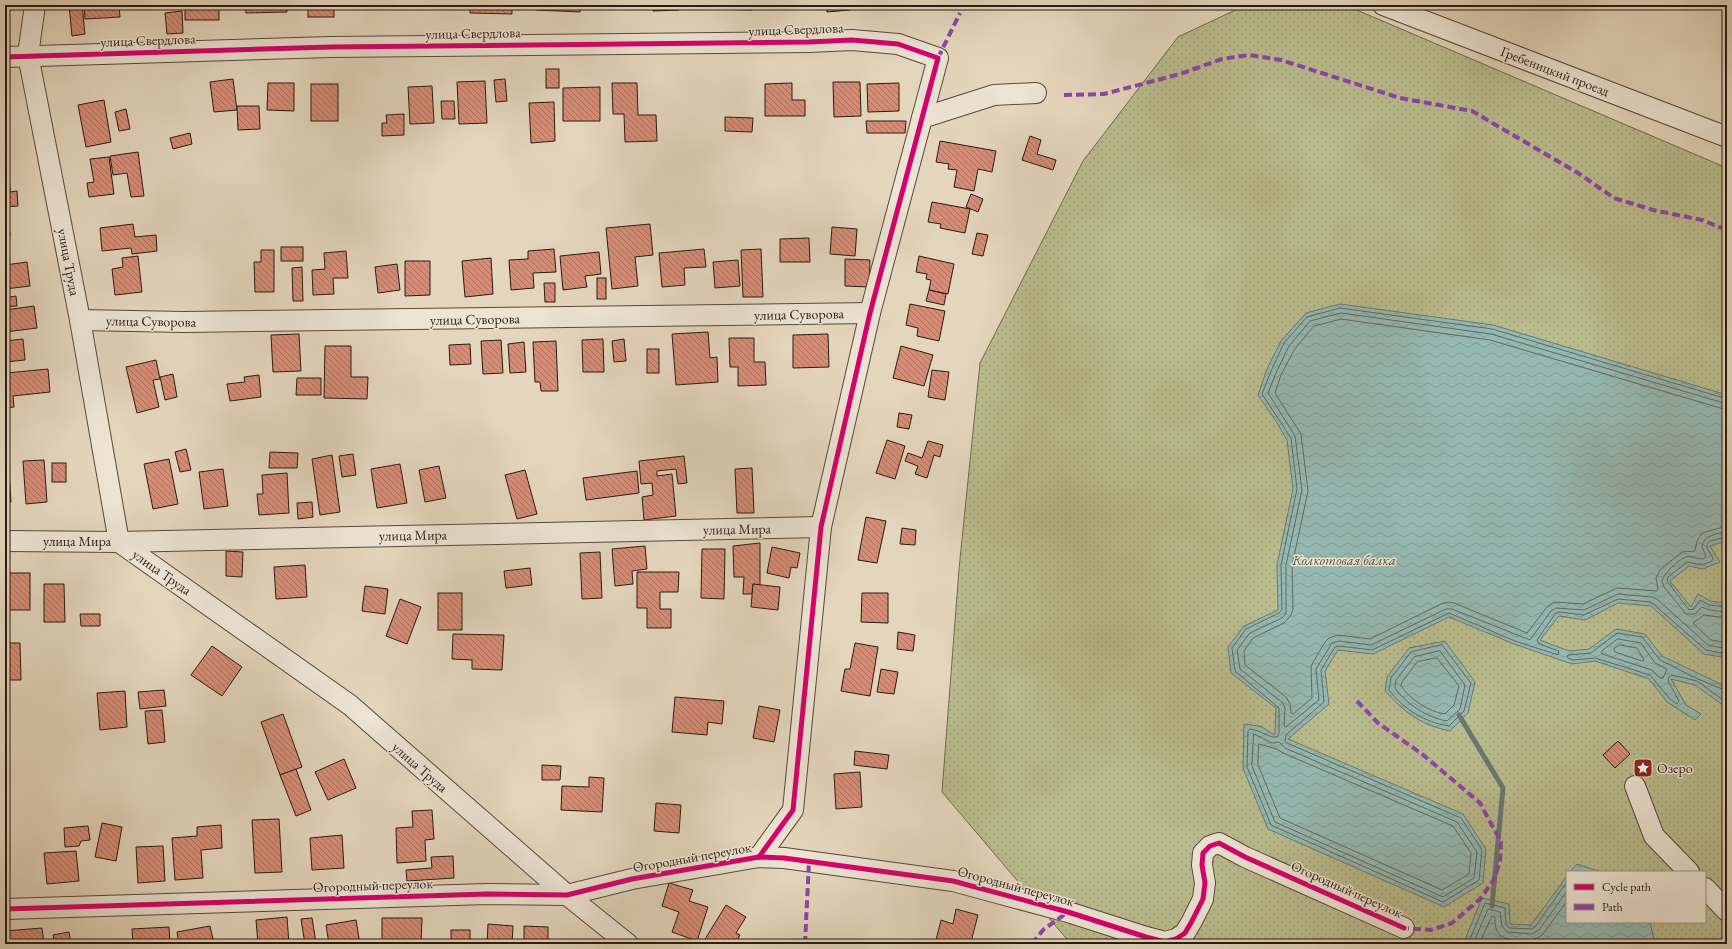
<svg xmlns="http://www.w3.org/2000/svg" width="1732" height="949" viewBox="0 0 1732 949" font-family="'EB Garamond',serif">
<style>
.park{fill:url(#park-dots);stroke:#726b4e;fill-rule:evenodd}
.water{fill:url(#water-waves);stroke:#6a7971}
.lines{fill:none;stroke-linecap:round;stroke-linejoin:round}
.shore{stroke:#606a61;stroke-width:1}
.stream{stroke:#6a7971;stroke-width:5}
.building{fill:url(#building-back-hatch);stroke:#2a1a10}
.minor-casing{stroke:#58493b;stroke-width:22}
.minor{stroke:#ede4d4;stroke-width:20}
.quiet{stroke:#8e44ad;stroke-width:4;stroke-dasharray:8 4;stroke-linecap:butt}
.cycleway-casing{stroke:#ede4d4;stroke-width:8}
.cycleway{stroke:#d6006c;stroke-width:5}
.labels{text-anchor:middle;dominant-baseline:central;stroke-width:3;stroke-linejoin:round;paint-order:stroke}
.street-label{font-size:14px;fill:#2a1a10;stroke:#ede4d4}
.park-label{font-size:14px;font-style:italic;fill:#554b36;stroke:#ede4d4}
.poi-label{font-size:14px;fill:#2a1a10;stroke:#ede4d4;text-anchor:start}
</style>
<defs>
<pattern id="park-dots" width="8" height="8" patternUnits="userSpaceOnUse"><rect width="8" height="8" fill="#babc8d"/><path d="M2 2h.1M6 6h.1" fill="none" stroke="#a0a179" stroke-width="1.8" stroke-linecap="round"/></pattern>
<pattern id="water-waves" width="16" height="10" patternUnits="userSpaceOnUse"><rect width="16" height="10" fill="#95b9b2"/><path d="M0 5q4-4 8 0t8 0" fill="none" stroke="#819e98"/></pattern>
<pattern id="building-back-hatch" width="6" height="6" patternUnits="userSpaceOnUse"><rect width="6" height="6" fill="#d88c76"/><path d="M-1 5l2 2M0 0l6 6M5-1l2 2" fill="none" stroke="#af725f"/></pattern>
</defs>
<rect width="100%" height="100%" fill="#e4d6bd"/>
<filter id="stains"><feTurbulence type="fractalNoise" baseFrequency=".005" numOctaves="4"/><feColorMatrix values="0 0 0 0 .2 0 0 0 0 .09 0 0 0 0 .02 0 0 0 .5 -.17"/></filter>
<radialGradient id="worn" r=".72"><stop offset=".6" stop-color="#630" stop-opacity="0"/><stop offset="1" stop-color="#630" stop-opacity=".3"/></radialGradient>
<path class="park" d="M 1246,5 L 1345,5 L 1727,168 L 1727,944 L 1071,944 L 942,792 L 959,569 L 980,363 L 1083,161 L 1178,37 ZM 1567,872 L 1705,872 L 1705,922 L 1567,922 Z"/>
<g class="water">
<polygon points="1340,304 1493,325 1727,395 1727,541 1710,546 1720,562 1703,569 1689,566 1670,581 1691,607 1698,594 1710,601 1727,603 1727,658 1704,654 1651,606 1618,603 1585,620 1559,616 1540,640 1569,651 1589,649 1616,629 1645,634 1662,656 1727,687 1727,708 1695,685 1671,679 1686,705 1701,714 1695,720 1667,702 1649,679 1595,661 1572,664 1514,644 1449,617 1373,654 1338,650 1325,671 1329,704 1288,739 1463,814 1486,849 1483,883 1444,907 1268,829 1243,768 1244,724 1260,726 1275,735 1276,708 1231,673 1228,647 1244,626 1278,610 1277,565 1293,489 1287,440 1276,421 1258,395 1267,369 1281,341 1306,313"/>
<path d="M 1445,641 L 1475,682 L 1468,713 L 1450,731 C 1421,725 1405,713 1385,691 L 1387,677 L 1409,648 Z"/>
<polygon points="1577,864 1601,872 1570,872"/>
<polygon points="1567,876 1567,922 1650,922 1655,944 1499,944 1464,942 1482,898 1509,904 1510,924 1531,925"/>
</g>
<g class="lines">
<g class="shore">
<path d="M 1727,399 L 1492,329 L 1340,308 L 1307,317 L 1284,343 L 1271,371 L 1262,394 L 1291,438 L 1297,489 L 1281,565 L 1282,610 L 1279,613 L 1246,629 L 1232,648 L 1235,671 L 1279,708 L 1279,733 L 1277,737 C 1271,739 1260,730 1250,729 L 1248,731 L 1247,767 L 1271,825 L 1443,902 L 1479,880 L 1482,850 L 1461,818 L 1287,743 L 1285,741 L 1286,735 L 1324,702 L 1321,670 L 1335,647 L 1339,646 L 1372,650 L 1449,613 L 1515,641 L 1558,655 L 1559,651 L 1539,644 L 1537,640 L 1555,614 L 1559,612 L 1584,615 L 1618,599 L 1651,602 L 1706,650 L 1727,654"/>
<polyline points="1727,404 1491,334 1341,313 1310,321 1289,346 1276,373 1268,393 1295,436 1302,490 1286,565 1286,613 1282,618 1250,633 1237,650 1240,669 1283,703 1285,708 1284,726 1286,727 1319,700 1316,669 1332,643 1339,641 1371,645 1446,609 1452,609 1530,640 1551,611 1556,608 1584,610 1618,594 1652,597 1657,599 1708,645 1727,649"/>
<polyline points="1727,410 1490,340 1341,319 1314,326 1294,350 1281,375 1275,393 1301,434 1308,491 1292,566 1293,609 1291,615 1284,623 1253,638 1244,651 1245,665 1286,697 1290,704 1291,713 1293,714 1312,698 1311,666 1325,642 1329,638 1338,635 1370,639 1441,604 1448,602 1454,603 1527,633 1547,607 1554,602 1583,604 1617,588 1657,591 1658,589 1656,578 1660,570 1682,552 1695,551 1697,541 1702,533 1727,526"/>
<path d="M 1727,532 C 1717,533 1703,536 1702,547 L 1706,556 L 1705,558 C 1699,561 1693,555 1686,557 C 1679,559 1663,574 1662,581 L 1664,587 L 1686,614 L 1695,614 L 1702,607 L 1709,610 L 1727,612"/>
<polyline points="1727,537 1710,541 1707,544 1707,548 1713,558 1712,561 1702,565 1687,562 1668,577 1667,581 1689,610 1694,609 1700,600 1709,605 1727,607"/>
<polyline points="1727,618 1704,615 1693,623 1711,640 1727,643"/>
<polygon points="1618,639 1641,643 1655,663 1667,669 1663,678 1660,678 1652,670 1602,654 1602,651"/>
<path d="M 1442,645 L 1471,683 L 1464,711 L 1449,726 C 1426,723 1402,708 1389,690 L 1391,678 L 1411,652 Z"/>
<polygon points="1620,645 1637,648 1644,660 1642,661 1615,652 1614,649"/>
<path d="M 1440,651 L 1465,685 L 1460,709 L 1447,721 C 1428,718 1406,704 1395,688 L 1396,680 L 1414,657 Z"/>
<path d="M 1437,658 L 1459,686 L 1454,705 L 1445,714 C 1429,712 1410,699 1401,686 L 1402,682 L 1417,662 Z"/>
<polyline points="1727,691 1698,679 1660,660 1642,637 1617,633 1591,653 1569,655 1567,656 1568,658 1573,660 1595,658 1650,675 1670,699 1677,704 1679,701 1668,681 1669,677 1672,675 1697,681 1727,703"/>
<polygon points="1254,734 1272,743 1279,742 1285,748 1457,822 1477,852 1474,878 1443,897 1275,822 1252,766"/>
<polygon points="1259,744 1277,749 1283,753 1453,826 1471,853 1469,874 1442,890 1280,818 1258,765"/>
<polyline points="1468,944 1485,903 1505,908 1506,924 1509,928 1532,929 1535,927 1567,882"/>
<polyline points="1473,944 1488,909 1500,912 1502,926 1507,932 1532,934 1539,930 1567,891"/>
<path d="M 1479,944 L 1492,916 L 1495,917 C 1495,923 1495,928 1498,933 C 1506,943 1535,943 1543,934 L 1567,901"/>
</g>
<polyline class="stream" points="1459,715 1503,788 1492,906"/>
</g>
<g class="building">
<polygon points="69,5 82,5 85,34 72,36"/>
<polygon points="84,5 119,5 120,17 85,19"/>
<rect x="185" y="5" width="34" height="15"/>
<polygon points="245,5 287,5 287,12 246,13"/>
<rect x="308" y="5" width="26" height="12"/>
<polygon points="365,5 390,5 390,8 366,9"/>
<polygon points="470,5 512,5 512,14 470,13"/>
<polygon points="537,5 580,5 580,12 536,10"/>
<polygon points="594,5 626,5 626,7 594,8"/>
<polygon points="653,5 679,5 679,10 653,11"/>
<polygon points="713,5 752,5 752,10 713,9"/>
<polygon points="826,5 849,5 850,10 827,12"/>
<polygon points="182,11 183,33 167,34 165,13"/>
<rect x="546" y="69" width="13" height="19"/>
<polygon points="233,79 237,110 214,112 210,82"/>
<polygon points="505,79 507,101 496,102 494,80"/>
<polygon points="485,81 487,123 459,124 457,82"/>
<polygon points="833,82 860,82 861,116 834,117"/>
<polygon points="268,83 294,83 294,111 267,110"/>
<polygon points="612,83 637,83 638,115 656,115 657,141 625,142 624,114 613,114"/>
<polygon points="792,83 792,100 805,100 805,116 765,116 765,84"/>
<polygon points="899,83 899,111 868,112 867,84"/>
<rect x="311" y="84" width="27" height="37"/>
<polygon points="432,86 434,123 410,124 408,87"/>
<polygon points="600,87 600,121 563,121 563,88"/>
<polygon points="104,100 111,142 86,147 78,105"/>
<polygon points="441,101 454,101 455,119 442,119"/>
<polygon points="554,102 555,141 531,143 529,103"/>
<polygon points="237,106 259,106 260,129 238,130"/>
<polygon points="126,109 130,129 119,131 115,112"/>
<polygon points="404,114 404,135 382,136 382,123 387,123 386,115"/>
<polygon points="725,117 753,118 752,132 725,131"/>
<polygon points="866,121 906,121 905,133 867,133"/>
<polygon points="190,133 192,144 173,149 170,138"/>
<polygon points="1030,136 1041,140 1037,154 1056,160 1053,170 1022,160"/>
<polygon points="940,141 996,151 992,172 978,169 974,191 954,187 957,170 948,169 949,164 936,162"/>
<polygon points="138,152 144,196 131,197 127,173 113,175 110,156"/>
<polygon points="109,157 114,194 89,197 87,183 94,182 90,159"/>
<polygon points="5,175 9,175 10,192 17,191 18,206 5,207"/>
<polygon points="971,194 983,199 978,212 966,207"/>
<polygon points="932,202 970,209 965,233 940,228 941,224 928,222"/>
<polygon points="5,214 8,214 10,236 5,237"/>
<polygon points="133,224 135,237 156,235 157,251 132,254 131,248 102,251 100,228"/>
<polygon points="650,224 653,255 635,257 638,286 612,289 606,228"/>
<polygon points="832,227 857,229 855,256 830,254"/>
<polygon points="977,233 988,235 983,256 972,254"/>
<polygon points="809,238 810,262 780,262 780,239"/>
<rect x="281" y="247" width="22" height="14"/>
<polygon points="554,249 556,272 533,273 534,288 511,290 509,260 528,259 528,251"/>
<polygon points="704,249 706,267 684,268 685,285 662,287 659,253"/>
<polygon points="761,249 763,297 743,297 741,250"/>
<polygon points="261,250 274,250 274,292 255,292 254,262 261,262"/>
<polygon points="346,251 348,278 333,278 334,294 313,295 312,270 325,269 324,253"/>
<polygon points="599,252 601,274 585,276 587,287 563,290 560,256"/>
<polygon points="138,256 142,292 115,295 112,269 123,267 122,258"/>
<polygon points="919,256 954,264 948,294 929,290 931,280 926,279 927,274 916,272"/>
<polygon points="491,258 493,294 465,297 462,261"/>
<polygon points="845,259 870,260 869,287 845,286"/>
<polygon points="738,260 740,286 715,288 713,262"/>
<polygon points="405,261 430,261 430,295 405,296"/>
<polygon points="27,262 30,286 5,289 5,265"/>
<polygon points="397,264 400,290 378,293 375,267"/>
<polygon points="302,267 303,301 293,301 292,268"/>
<rect x="597" y="278" width="9" height="21"/>
<polygon points="544,283 555,283 555,302 545,302"/>
<polygon points="929,290 946,294 944,305 926,301"/>
<polygon points="16,296 17,306 5,307 5,298"/>
<polygon points="910,304 945,311 939,341 917,336 918,328 906,325"/>
<polygon points="34,306 37,328 5,332 5,310"/>
<polygon points="708,332 710,358 717,357 718,382 676,385 672,334"/>
<polygon points="299,334 301,371 273,372 271,335"/>
<polygon points="828,334 829,367 793,368 793,335"/>
<polygon points="729,338 754,338 754,362 765,362 766,385 738,386 738,367 730,367"/>
<polygon points="23,339 25,360 5,362 5,341"/>
<polygon points="603,339 604,372 583,372 582,340"/>
<polygon points="624,339 626,361 614,362 612,341"/>
<polygon points="501,340 503,373 483,374 481,341"/>
<polygon points="556,341 558,391 541,391 540,382 535,382 533,342"/>
<polygon points="524,342 526,372 510,373 508,344"/>
<polygon points="470,344 471,364 450,365 449,345"/>
<polygon points="325,346 351,346 351,377 368,377 367,399 324,398"/>
<polygon points="901,346 933,355 924,386 893,378"/>
<rect x="647" y="349" width="12" height="24"/>
<polygon points="156,360 160,379 153,380 159,407 137,413 126,367"/>
<polygon points="48,369 50,392 13,396 14,407 5,408 6,373"/>
<polygon points="932,370 949,372 945,400 928,397"/>
<polygon points="173,374 177,397 165,400 160,377"/>
<polygon points="259,375 261,397 230,401 227,384 245,382 244,377"/>
<polygon points="297,378 321,378 321,395 296,395"/>
<polygon points="899,413 912,415 909,429 897,427"/>
<polygon points="887,440 905,446 895,479 876,473"/>
<polygon points="928,441 943,445 940,457 934,455 927,478 915,474 918,466 905,461 908,453 922,458"/>
<polygon points="186,449 191,470 180,472 175,452"/>
<polygon points="270,452 298,453 297,468 269,468"/>
<polygon points="353,454 356,475 342,477 339,456"/>
<polygon points="332,455 340,512 320,515 312,459"/>
<polygon points="684,456 687,483 678,484 676,469 657,471 657,476 672,474 676,516 644,520 642,497 653,495 652,483 641,484 639,461"/>
<polygon points="169,459 178,504 153,509 144,464"/>
<polygon points="44,460 47,502 26,504 23,461"/>
<rect x="52" y="463" width="14" height="19"/>
<polygon points="400,464 407,503 377,508 371,469"/>
<polygon points="439,466 446,498 425,502 419,470"/>
<polygon points="752,468 754,513 737,513 735,469"/>
<polygon points="223,469 228,506 204,509 199,472"/>
<polygon points="5,470 9,470 11,502 5,502"/>
<polygon points="525,470 537,514 517,519 505,475"/>
<polygon points="637,471 639,493 586,500 583,478"/>
<polygon points="287,473 289,513 259,515 257,494 263,494 262,475"/>
<polygon points="312,502 313,517 298,519 297,503"/>
<polygon points="866,517 886,521 877,563 858,560"/>
<polygon points="902,528 916,530 915,545 900,544"/>
<polygon points="760,543 760,585 753,584 752,594 743,594 744,577 734,577 733,546"/>
<polygon points="645,546 647,569 632,571 633,584 615,586 612,549"/>
<polygon points="772,547 800,553 797,568 791,567 789,578 767,573"/>
<polygon points="702,549 725,549 724,599 701,598"/>
<polygon points="226,551 243,552 242,577 226,576"/>
<polygon points="600,552 602,598 582,599 580,553"/>
<polygon points="305,565 307,597 276,599 274,567"/>
<polygon points="530,568 532,585 506,588 504,571"/>
<polygon points="637,572 679,572 678,592 660,592 660,609 671,609 671,628 647,628 647,608 637,608"/>
<rect x="5" y="573" width="25" height="37"/>
<polygon points="44,584 64,584 65,622 44,622"/>
<polygon points="753,584 780,587 778,610 751,607"/>
<polygon points="365,586 388,589 385,614 362,611"/>
<rect x="438" y="593" width="24" height="37"/>
<polygon points="862,593 888,593 888,623 861,622"/>
<polygon points="400,599 421,607 407,644 386,636"/>
<polygon points="80,614 100,614 100,626 81,626"/>
<polygon points="898,632 915,635 913,651 897,649"/>
<polygon points="453,634 504,635 502,670 472,669 472,660 452,659"/>
<polygon points="5,643 20,643 21,680 6,680"/>
<polygon points="855,643 878,647 870,696 841,691 845,669 850,669"/>
<polygon points="212,646 242,667 222,696 191,675"/>
<polygon points="881,669 898,672 894,694 877,692"/>
<polygon points="164,690 166,706 140,709 138,692"/>
<polygon points="125,691 127,727 100,730 97,693"/>
<polygon points="675,697 724,701 722,724 708,722 707,735 672,732"/>
<polygon points="759,706 780,710 774,742 753,738"/>
<polygon points="162,710 165,742 148,744 145,711"/>
<polygon points="283,714 302,767 280,775 261,722"/>
<polygon points="5,740 8,762 5,762"/>
<polygon points="1618,741 1630,754 1615,768 1603,755"/>
<polygon points="855,751 889,755 887,769 854,765"/>
<polygon points="344,759 356,788 328,800 315,772"/>
<polygon points="542,765 561,766 560,780 542,780"/>
<polygon points="296,769 311,810 296,816 280,775"/>
<polygon points="860,772 862,807 836,809 834,774"/>
<polygon points="589,777 604,778 602,812 561,810 562,786 589,787"/>
<polygon points="656,803 681,805 679,833 654,831"/>
<polygon points="432,810 434,839 425,840 426,861 397,863 396,828 413,827 412,811"/>
<polygon points="279,819 282,872 255,873 252,820"/>
<polygon points="102,823 122,827 116,861 95,857"/>
<polygon points="221,825 222,848 201,850 203,878 175,880 172,838 197,836 197,827"/>
<polygon points="88,826 90,840 81,841 79,846 65,847 64,828"/>
<polygon points="342,835 344,868 312,870 310,838"/>
<polygon points="163,846 165,881 138,883 136,847"/>
<polygon points="76,851 79,881 47,884 44,853"/>
<polygon points="453,856 454,878 407,881 406,870 432,868 431,857"/>
<polygon points="669,883 693,890 689,901 708,907 697,941 672,932 679,912 662,906"/>
<polygon points="726,905 746,917 736,933 740,935 735,944 702,944"/>
<polygon points="956,909 978,915 971,942 963,940 962,944 935,944 941,920 953,924"/>
<polygon points="287,917 289,944 258,944 256,920"/>
<polygon points="312,918 316,943 305,944 301,919"/>
<polygon points="382,918 422,918 421,943 382,943"/>
<polygon points="356,920 360,944 329,944 326,925"/>
<polygon points="488,924 513,926 512,944 487,944"/>
<polygon points="210,926 214,944 179,944 177,932"/>
<polygon points="524,926 548,927 548,944 524,944"/>
<polygon points="169,927 170,944 133,944 132,929"/>
<polygon points="42,928 44,944 5,944 5,931"/>
<rect x="451" y="930" width="19" height="14"/>
<polygon points="69,932 71,944 55,944 53,935"/>
</g>
<g class="lines">
<g class="minor-casing">
<g id="minor">
<polyline points="35,5 28,55 80,320 119,542 350,705 567,895 628,944"/>
<polyline points="1383,5 1727,137"/>
<polyline points="5,57 331,47 809,42 852,40 898,44 938,58 870,313 821,527 793,810 759,857"/>
<polyline points="922,118 994,95 1036,93"/>
<polyline points="80,320 184,322 870,313"/>
<polyline points="5,541 119,542 821,527"/>
<polyline points="1635,786 1654,836 1689,872"/>
<polyline points="1705,888 1727,911"/>
<polyline points="5,909 487,894 567,895 632,879 759,857 784,858 953,881 1068,912 1146,937 1165,942 1176,939 1185,933 1192,921 1203,899 1205,883 1202,865 1203,853 1210,846 1219,843 1245,857 1404,928"/>
</g>
</g>
<use href="#minor" class="minor"/>
<g class="quiet">
<polyline points="938,58 960,13"/>
<polyline points="1064,95 1104,94 1180,74 1222,59 1249,55 1281,60 1400,98 1472,111 1578,173 1614,198 1653,210 1702,220 1727,230"/>
<polyline points="1357,701 1378,723 1422,754 1480,803 1501,842 1500,862 1493,881 1480,899 1452,923 1431,930 1404,928"/>
<polyline points="805,944 809,861"/>
<polyline points="1032,944 1043,930 1068,912"/>
</g>
<g class="cycleway-casing">
<g id="cycleway">
<polyline points="5,57 331,47 809,42 852,40 898,44 938,58 870,313 821,527 793,810 759,857"/>
<polyline points="5,909 487,894 567,895 632,879 759,857 784,858 953,881 1068,912 1146,937 1165,942 1176,939 1185,933 1192,921 1203,899 1205,883 1202,865 1203,853 1210,846 1219,843 1245,857 1404,928"/>
</g>
</g>
<use href="#cycleway" class="cycleway"/>
</g>
<defs>
<g id="sight-square" transform="scale(1)"><rect x="-9" y="-9" width="18" height="18" rx="4" fill="#8f2418" stroke="#ede4d4"/><path d="M0-6L1.8-2.2L6-1.7L2.9 1.2L3.7 5.4L0 3.3L-3.7 5.4L-2.9 1.2L-6-1.7L-1.8-2.2Z" fill="#fff"/></g>
</defs>
<g fill-rule="evenodd">
<use href="#sight-square" x="1643" y="768"/>
</g>
<g class="labels">
<g class="street-label">
<text transform="translate(796 29) rotate(-2)">улица Свердлова</text>
<text transform="translate(473 33) rotate(-1)">улица Свердлова</text>
<text transform="translate(148 40) rotate(-2)">улица Свердлова</text>
<text transform="translate(1555 71) rotate(21)">Гребеницкий проезд</text>
<text transform="translate(69 262) rotate(79)">улица Труда</text>
<text transform="translate(799 314) rotate(-1)">улица Суворова</text>
<text transform="translate(475 319) rotate(-1)">улица Суворова</text>
<text transform="translate(151 321) rotate(1)">улица Суворова</text>
<text transform="translate(737 529) rotate(-1)">улица Мира</text>
<text transform="translate(413 535) rotate(-1)">улица Мира</text>
<text x="77" y="541">улица Мира</text>
<text transform="translate(162 572) rotate(35)">улица Труда</text>
<text transform="translate(420 767) rotate(41)">улица Труда</text>
<text transform="translate(692 857) rotate(-10)">Огородный переулок</text>
<text transform="translate(373 885) rotate(-2)">Огородный переулок</text>
<text transform="translate(1016 886) rotate(15)">Огородный переулок</text>
<text transform="translate(1347 889) rotate(24)">Огородный переулок</text>
</g>
<g class="park-label">
<text x="1344" y="560">Колкотовая балка</text>
</g>
<g class="poi-label">
<text x="1657" y="768">Озеро</text>
</g>
</g>
<rect width="1732" height="949" fill="none" stroke="#e4d6bd" stroke-width="20"/>
<rect x="6" y="6" width="1720" height="937" fill="none" stroke="#2a1a10" stroke-width="2"/>
<rect x="10" y="10" width="1712" height="929" fill="none" stroke="#2a1a10"/>
<rect x="1566" y="871" width="140" height="52" fill="#ede4d4" stroke="#9f9386"/>
<rect x="1574" y="884" width="20" height="6" fill="#d6006c" stroke="#9f9386"/>
<text x="1602" y="891" font-size="12" fill="#2a1a10">Cycle path</text>
<rect x="1574" y="904" width="20" height="6" fill="#8e44ad" stroke="#9f9386"/>
<text x="1602" y="911" font-size="12" fill="#2a1a10">Path</text>
<rect width="100%" height="100%" filter="url(#stains)"/>
<rect width="100%" height="100%" fill="url(#worn)"/>
</svg>
